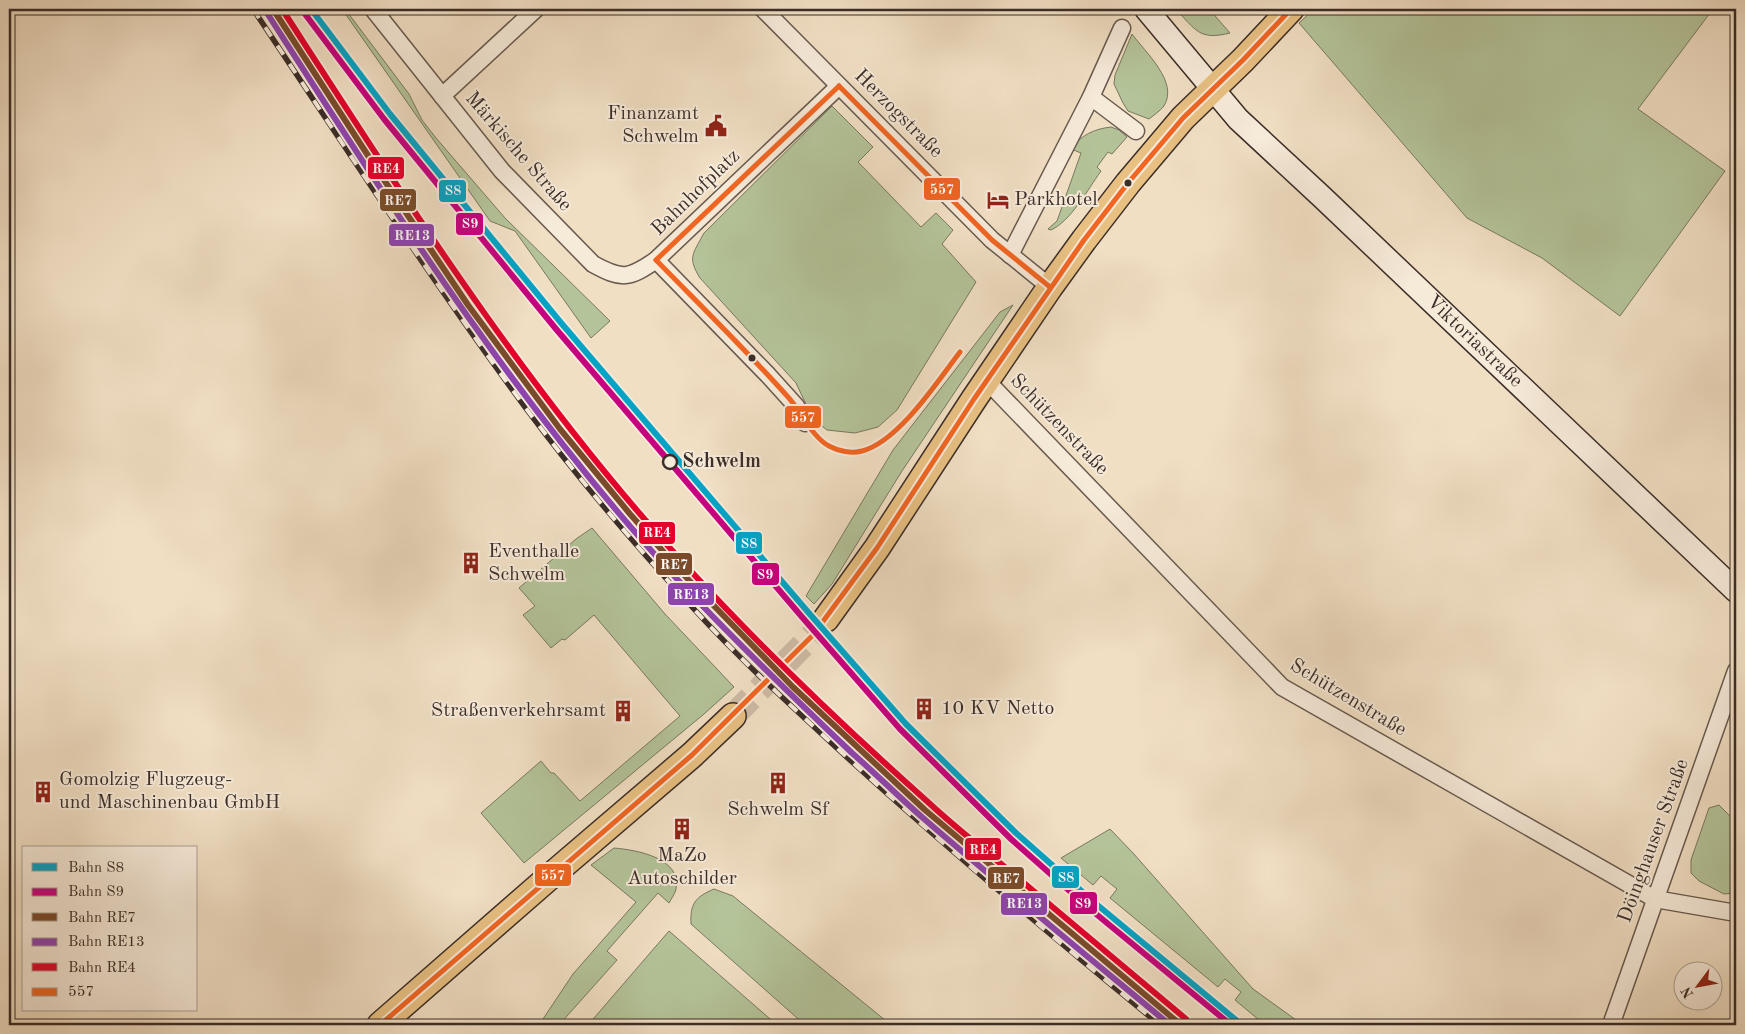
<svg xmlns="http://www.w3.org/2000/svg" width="1745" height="1034" viewBox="0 0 1745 1034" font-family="'Old Standard TT',serif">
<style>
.green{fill:#b4c399;stroke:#787860}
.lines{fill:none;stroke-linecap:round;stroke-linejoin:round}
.primary-tunnel{stroke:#cdbba5;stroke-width:25;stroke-dasharray:25 12;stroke-linecap:butt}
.minor-casing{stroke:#685a4f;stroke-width:19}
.secondary-casing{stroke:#3b2d28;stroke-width:25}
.primary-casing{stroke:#3b2d28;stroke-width:28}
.minor{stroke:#f6ead9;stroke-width:16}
.secondary{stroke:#f6ead9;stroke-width:22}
.primary{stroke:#e8c082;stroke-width:25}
.rail-casing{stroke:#3b2d28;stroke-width:5.5}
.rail{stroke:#f6ead9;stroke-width:4;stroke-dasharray:11;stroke-linecap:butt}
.bus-1-casing{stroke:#f6ead9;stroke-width:9}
.bus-1{stroke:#f26522;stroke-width:5}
.rail-1-casing{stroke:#f6ead9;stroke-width:10}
.rail-2-casing{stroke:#f6ead9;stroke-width:10}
.rail-3-casing{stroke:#f6ead9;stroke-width:10}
.rail-4-casing{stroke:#f6ead9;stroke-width:10}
.rail-5-casing{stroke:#f6ead9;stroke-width:10}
.rail-1{stroke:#03a3c6;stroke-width:6}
.rail-2{stroke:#c7007f;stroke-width:6}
.rail-3{stroke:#7a4b2a;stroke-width:6}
.rail-4{stroke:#8e44ad;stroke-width:6}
.rail-5{stroke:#e4002b;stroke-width:6}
.bus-dot{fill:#3b2d28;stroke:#f6ead9;stroke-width:2}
.stop-dot{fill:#f6ead9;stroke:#3b2d28;stroke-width:2.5}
.labels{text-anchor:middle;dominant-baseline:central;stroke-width:4;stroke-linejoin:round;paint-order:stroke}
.poi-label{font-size:20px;fill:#3b2d28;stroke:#f6ead9;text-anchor:start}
.street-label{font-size:20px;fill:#3b2d28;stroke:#f6ead9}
.stop-label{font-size:20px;font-weight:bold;fill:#3b2d28;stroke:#f6ead9;text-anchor:start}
.line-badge{stroke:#f6ead9;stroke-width:2}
.badge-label{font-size:14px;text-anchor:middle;font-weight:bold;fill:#fff}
</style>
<rect width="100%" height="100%" fill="#f1dfc4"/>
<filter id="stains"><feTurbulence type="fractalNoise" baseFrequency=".004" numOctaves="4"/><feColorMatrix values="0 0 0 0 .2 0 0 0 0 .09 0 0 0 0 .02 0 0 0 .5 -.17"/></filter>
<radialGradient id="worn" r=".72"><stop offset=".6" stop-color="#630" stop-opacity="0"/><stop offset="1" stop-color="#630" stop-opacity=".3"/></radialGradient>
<g class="green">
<polygon points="342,9 345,9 409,94 422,120 436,138 505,218 610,321 591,338 515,231 490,221"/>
<path d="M 1175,9 L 1209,9 L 1230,33 C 1198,41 1196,29 1175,9 Z"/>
<polygon points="1314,9 1713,9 1638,109 1725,171 1620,316 1542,258 1467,218 1299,23"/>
<path d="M 1132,34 C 1145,52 1179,82 1164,106 C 1160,111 1154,115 1149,119 L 1128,111 L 1123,103 L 1114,84 L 1115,75 Z"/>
<path d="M 832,106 L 873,147 L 858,162 L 921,227 L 936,213 L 953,230 L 942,244 L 976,282 L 897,410 L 878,427 L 855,433 L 827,430 L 813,419 L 796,383 L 700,278 C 687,257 693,254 704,233 Z"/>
<path d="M 1111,127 L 1119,130 L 1127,137 L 1112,154 L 1108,152 L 1097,167 L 1101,171 C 1088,189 1071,221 1051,230 L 1048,229 L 1057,221 L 1081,153 L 1071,149 C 1081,135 1094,129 1111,127 Z"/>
<polygon points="1013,305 902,471 832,584 814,604 806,596 893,450 1000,312"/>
<polygon points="592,528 665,614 734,687 704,714 524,863 481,813 541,761 551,773 554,773 580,801 680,716 594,615 565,640 562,639 551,648 523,615 535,606 519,588 576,539"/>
<polygon points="1719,805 1736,822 1736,893 1724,894 1699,881 1691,873 1691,860 1709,808"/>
<polygon points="1110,829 1133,853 1253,989 1303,1025 1265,1025 1235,1000 1241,992 1225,979 1218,987 1110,898 1117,889 1101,876 1093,885 1061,858"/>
<path d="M 614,848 C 637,850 682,858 676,889 C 675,894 671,899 669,903 L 658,893 L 607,951 L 617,960 L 559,1025 L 539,1025 L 573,974 L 636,902 L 591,865 Z"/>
<path d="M 714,889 L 733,896 L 891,1025 L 805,1025 L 691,924 C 690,904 695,897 714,889 Z"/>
<polygon points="669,931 777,1025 588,1025"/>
</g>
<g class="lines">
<polyline class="primary-tunnel" points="733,716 813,635 826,619"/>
<g class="minor-casing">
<g id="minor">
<path d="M 373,9 L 502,171 L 593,264 C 622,280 629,279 656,260 L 839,86"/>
<polyline points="763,9 992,240 1050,287"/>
<polyline points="442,96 536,9"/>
<polyline points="1091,97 1136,131"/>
<polyline points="1010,255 1091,97 1122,28"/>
<polyline points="656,260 768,375 796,406 805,423"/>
<polyline points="987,381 1282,687 1655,899 1736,913"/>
<polyline points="1611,1025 1736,671"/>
</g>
</g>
<g class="secondary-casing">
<g id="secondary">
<path id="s1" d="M 1146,9 L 1238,119 L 1322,197 L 1736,591"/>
</g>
</g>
<g class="primary-casing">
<g id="primary">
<polyline points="826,619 877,548 974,399 1050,287 1084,240 1128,183 1183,118 1243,60 1291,9"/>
<polyline points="380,1025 546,880 692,755 733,716"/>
</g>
</g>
<use href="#minor" class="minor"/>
<use href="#secondary" class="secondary"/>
<use href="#primary" class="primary"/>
<g class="rail-casing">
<path id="rail" d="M 253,9 C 342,142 429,277 525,407 C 577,477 634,544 693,608 C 742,662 797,711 851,761 C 951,852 1055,939 1160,1025"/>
</g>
<use href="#rail" class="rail"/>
<g class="bus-1-casing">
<g id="bus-1">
<polyline points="839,86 992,240 1050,287"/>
<path d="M 656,260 C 700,305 746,350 788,397 C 801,411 812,437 829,446 C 838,451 852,454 862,451 C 899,441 937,382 960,352"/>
<polyline points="656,260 839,86"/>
<polyline points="380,1025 692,755 813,635 877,548 974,399 1084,240 1128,183 1183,118 1243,60 1291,9"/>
</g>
</g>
<use href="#bus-1" class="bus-1"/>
<g class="rail-1-casing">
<polyline id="rail-1" points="311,9 390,114 562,324 808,612 906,724 1016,833 1095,903 1242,1025"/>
</g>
<g class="rail-2-casing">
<polyline id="rail-2" points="305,14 384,119 556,329 802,617 900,729 1011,839 1090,909 1231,1025"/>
</g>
<g class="rail-3-casing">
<polyline id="rail-3" points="273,9 378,171 468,305 560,429 630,514 683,574 793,687 925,810 1181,1025"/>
</g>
<g class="rail-4-casing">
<path id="rail-4" d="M 267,13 C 393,209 518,407 677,579 C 733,639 792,696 852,753 C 876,774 899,797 923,818 C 1004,888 1087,956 1170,1025"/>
</g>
<g class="rail-5-casing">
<path id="rail-5" d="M 282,9 C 407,202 531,398 688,568 C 764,651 845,728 929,803 C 957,829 988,853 1018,878 C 1074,925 1130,972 1186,1019"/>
</g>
<use href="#rail-1" class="rail-1"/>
<use href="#rail-2" class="rail-2"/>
<use href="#rail-3" class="rail-3"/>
<use href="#rail-4" class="rail-4"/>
<use href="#rail-5" class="rail-5"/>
</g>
<defs>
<g id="civic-bare" transform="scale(1.725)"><path d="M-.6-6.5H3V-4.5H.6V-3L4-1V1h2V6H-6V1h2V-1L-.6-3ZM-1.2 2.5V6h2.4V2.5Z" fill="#8f2418" stroke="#f6ead9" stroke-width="2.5" paint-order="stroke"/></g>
<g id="hotel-bare" transform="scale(1.725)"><path d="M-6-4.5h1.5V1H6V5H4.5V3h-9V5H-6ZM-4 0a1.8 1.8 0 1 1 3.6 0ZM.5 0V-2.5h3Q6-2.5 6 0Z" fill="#8f2418" stroke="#f6ead9" stroke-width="2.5" paint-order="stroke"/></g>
<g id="building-bare" transform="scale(1.725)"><path d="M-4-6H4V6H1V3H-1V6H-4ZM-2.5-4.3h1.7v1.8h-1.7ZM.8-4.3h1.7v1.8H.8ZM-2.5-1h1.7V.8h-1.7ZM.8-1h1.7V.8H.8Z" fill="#8f2418" stroke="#f6ead9" stroke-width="2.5" paint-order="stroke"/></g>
</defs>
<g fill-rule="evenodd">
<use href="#civic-bare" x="716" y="126"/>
<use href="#hotel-bare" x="998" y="200"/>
<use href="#building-bare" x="471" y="563"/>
<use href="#building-bare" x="924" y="709"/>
<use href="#building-bare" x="623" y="711"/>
<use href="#building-bare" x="778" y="783"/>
<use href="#building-bare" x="43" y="792"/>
<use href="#building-bare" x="682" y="829"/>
</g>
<g class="bus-dot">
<circle cx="1128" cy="183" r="4.5"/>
<circle cx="752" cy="358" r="4.5"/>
</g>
<circle class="stop-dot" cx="670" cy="462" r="7"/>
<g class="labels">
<g class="poi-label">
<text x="699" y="114" text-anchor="end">Finanzamt<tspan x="699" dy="23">Schwelm</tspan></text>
<text x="1014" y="200">Parkhotel</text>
<text x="488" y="552">Eventhalle<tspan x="488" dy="23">Schwelm</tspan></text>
<text x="941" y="709">10 KV Netto</text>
<text x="606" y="711" text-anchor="end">Straßenverkehrsamt</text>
<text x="59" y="780">Gomolzig Flugzeug-<tspan x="59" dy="23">und Maschinenbau GmbH</tspan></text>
<text x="778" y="810" text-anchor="middle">Schwelm Sf</text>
<text x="682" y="856" text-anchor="middle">MaZo<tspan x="682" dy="23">Autoschilder</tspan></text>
</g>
<g class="street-label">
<text transform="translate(898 114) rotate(45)">Herzogstraße</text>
<text transform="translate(518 152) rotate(49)">Märkische Straße</text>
<text transform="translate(696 193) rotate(-44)">Bahnhofplatz</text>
<text stroke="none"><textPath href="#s1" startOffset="468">Viktoriastraße</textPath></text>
<text transform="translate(1059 425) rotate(46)">Schützenstraße</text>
<text transform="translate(1348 698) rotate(31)">Schützenstraße</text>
<text transform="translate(1654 841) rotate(-70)">Döinghauser Straße</text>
</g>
<g class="stop-label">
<text x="682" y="462">Schwelm</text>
</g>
</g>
<g class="line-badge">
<rect x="367" y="156" width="38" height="24" rx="5" fill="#e4002b"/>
<rect x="923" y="177" width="38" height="24" rx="5" fill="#f26522"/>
<rect x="438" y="179" width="29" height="24" rx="5" fill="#03a3c6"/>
<rect x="379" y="188" width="38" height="24" rx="5" fill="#7a4b2a"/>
<rect x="455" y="212" width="29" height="24" rx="5" fill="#c7007f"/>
<rect x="388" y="223" width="47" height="24" rx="5" fill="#8e44ad"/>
<rect x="784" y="405" width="38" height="24" rx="5" fill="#f26522"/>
<rect x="638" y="521" width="38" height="24" rx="5" fill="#e4002b"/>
<rect x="735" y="531" width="28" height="24" rx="5" fill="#03a3c6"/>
<rect x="655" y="552" width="38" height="24" rx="5" fill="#7a4b2a"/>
<rect x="751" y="562" width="29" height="24" rx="5" fill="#c7007f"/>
<rect x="667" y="582" width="48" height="24" rx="5" fill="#8e44ad"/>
<rect x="964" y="837" width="38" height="24" rx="5" fill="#e4002b"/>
<rect x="534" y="863" width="38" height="24" rx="5" fill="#f26522"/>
<rect x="1051" y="865" width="29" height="24" rx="5" fill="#03a3c6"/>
<rect x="987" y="866" width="38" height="24" rx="5" fill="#7a4b2a"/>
<rect x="1069" y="891" width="29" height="24" rx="5" fill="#c7007f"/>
<rect x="1000" y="892" width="48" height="24" rx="5" fill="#8e44ad"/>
</g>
<g class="badge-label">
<text x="386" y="173">RE4</text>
<text x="942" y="194">557</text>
<text x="453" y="195">S8</text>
<text x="398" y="205">RE7</text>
<text x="470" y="228">S9</text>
<text x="412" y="240">RE13</text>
<text x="803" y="422">557</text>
<text x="657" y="537">RE4</text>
<text x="749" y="548">S8</text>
<text x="674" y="569">RE7</text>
<text x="765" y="579">S9</text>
<text x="691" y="599">RE13</text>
<text x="983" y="854">RE4</text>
<text x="553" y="880">557</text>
<text x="1066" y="882">S8</text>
<text x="1006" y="883">RE7</text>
<text x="1083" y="908">S9</text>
<text x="1024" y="908">RE13</text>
</g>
<rect width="1745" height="1034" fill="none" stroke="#f1dfc4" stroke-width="30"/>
<rect x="10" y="10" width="1725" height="1014" fill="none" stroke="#3b2d28" stroke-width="2.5"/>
<rect x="15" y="15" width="1715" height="1004" fill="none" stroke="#3b2d28"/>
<rect x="22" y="846" width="175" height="165" fill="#f6ead9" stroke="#ab9e92"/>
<rect x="32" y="863" width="25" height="8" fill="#03a3c6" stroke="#ab9e92"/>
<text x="68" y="872" font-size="15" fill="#3b2d28">Bahn S8</text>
<rect x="32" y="888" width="25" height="8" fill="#c7007f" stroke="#ab9e92"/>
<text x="68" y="896" font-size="15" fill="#3b2d28">Bahn S9</text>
<rect x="32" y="913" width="25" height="8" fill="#7a4b2a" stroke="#ab9e92"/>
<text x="68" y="922" font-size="15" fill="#3b2d28">Bahn RE7</text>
<rect x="32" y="938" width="25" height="8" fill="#8e44ad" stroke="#ab9e92"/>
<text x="68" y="946" font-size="15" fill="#3b2d28">Bahn RE13</text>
<rect x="32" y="963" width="25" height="8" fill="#e4002b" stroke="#ab9e92"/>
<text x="68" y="972" font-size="15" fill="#3b2d28">Bahn RE4</text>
<rect x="32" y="988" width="25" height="8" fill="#f26522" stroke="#ab9e92"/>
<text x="68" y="996" font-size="15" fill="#3b2d28">557</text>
<g transform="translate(1698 986) rotate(238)"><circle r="24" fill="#f6ead9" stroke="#ab9e92"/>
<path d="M0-4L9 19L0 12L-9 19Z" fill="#8f2418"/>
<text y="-8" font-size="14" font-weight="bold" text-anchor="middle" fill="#3b2d28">N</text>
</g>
<rect width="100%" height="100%" filter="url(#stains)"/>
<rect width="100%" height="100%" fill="url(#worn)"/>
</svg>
